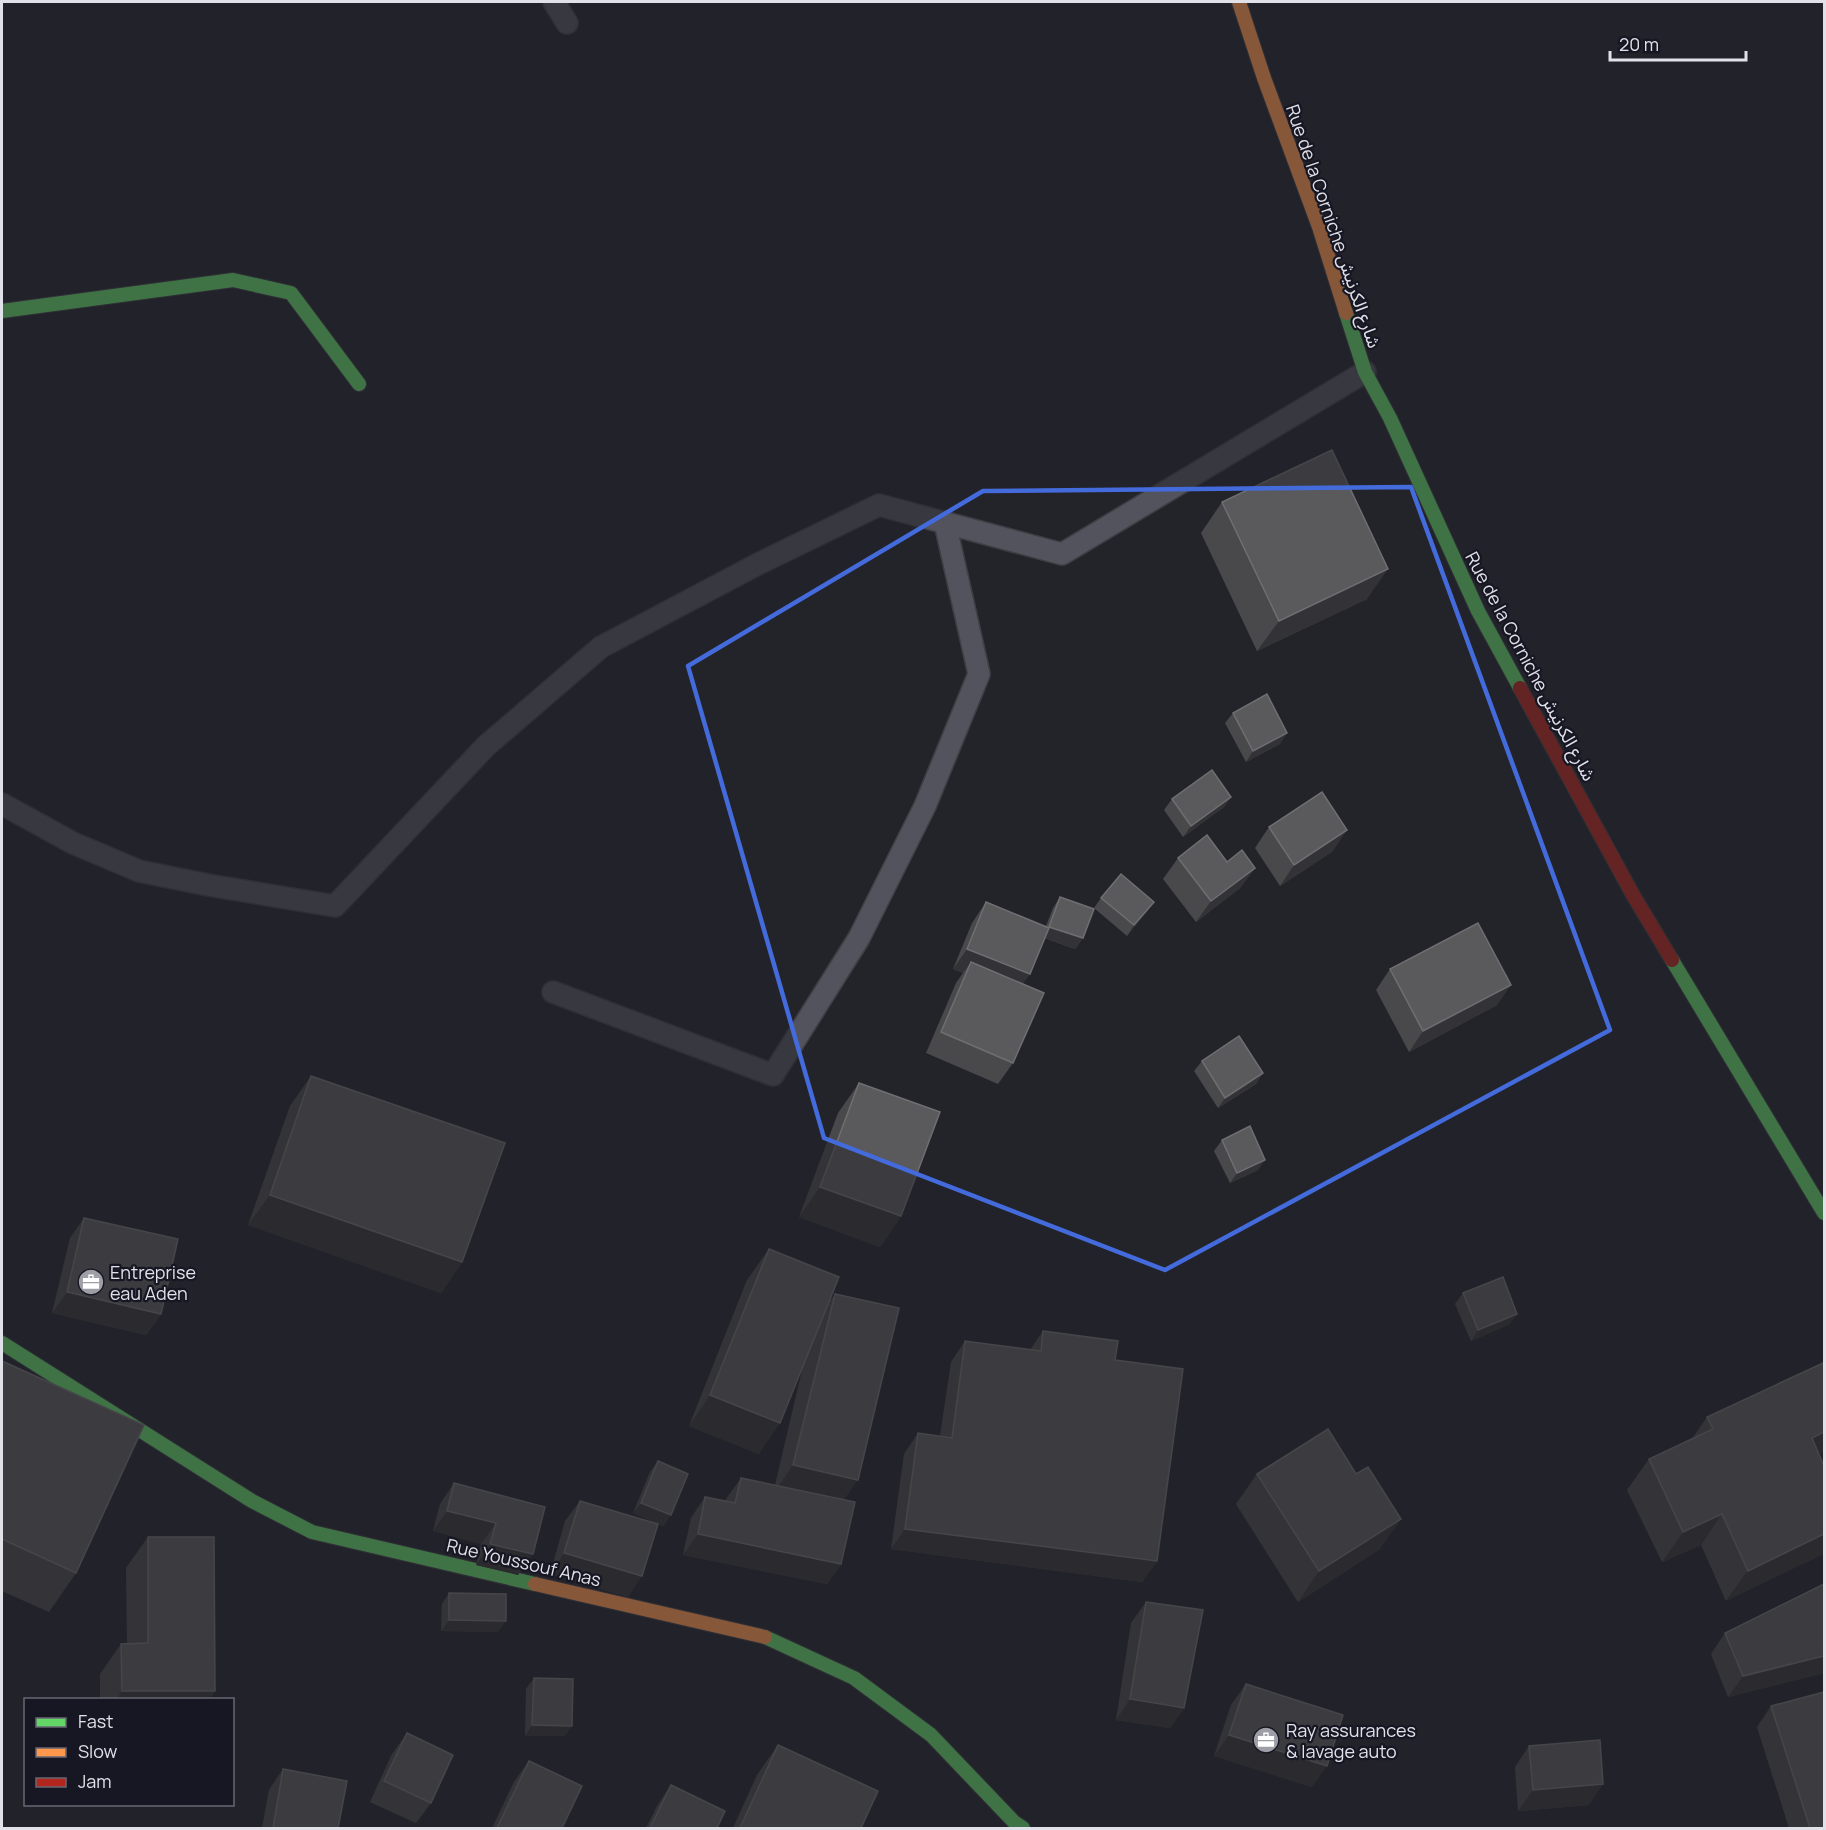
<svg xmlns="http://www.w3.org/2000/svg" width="1826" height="1830" viewBox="0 0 1826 1830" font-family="Manrope,'Noto Sans Arabic',sans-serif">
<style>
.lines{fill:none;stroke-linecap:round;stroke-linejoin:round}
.lane-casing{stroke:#3e3e44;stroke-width:24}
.fast-casing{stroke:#3e3e44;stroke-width:16}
.slow-casing{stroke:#3e3e44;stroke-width:16}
.jam-casing{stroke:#3e3e44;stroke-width:16}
.lane{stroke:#53535e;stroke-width:21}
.fast{stroke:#63d668;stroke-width:14}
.slow{stroke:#ff974d;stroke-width:14}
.jam{stroke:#b3261e;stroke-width:14}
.wall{fill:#49494b}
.shaded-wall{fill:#333337}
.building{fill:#5a5a5c;stroke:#6f6f72;stroke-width:1.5}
.marked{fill:none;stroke:#446bdc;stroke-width:4.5;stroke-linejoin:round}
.labels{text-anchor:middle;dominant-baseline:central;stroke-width:4.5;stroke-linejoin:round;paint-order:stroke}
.street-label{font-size:18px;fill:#e1e1ea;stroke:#171623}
.poi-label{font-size:18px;fill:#e1e1ea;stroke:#171623;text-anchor:start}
</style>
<rect width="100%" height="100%" fill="#23232a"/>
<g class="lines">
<g class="lane-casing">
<g id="lane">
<polyline points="554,2 567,23"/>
<polyline points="2,804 73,843 139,871 208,885 335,906 486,746 601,647 758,564 879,505 1062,554 1365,372"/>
<polyline points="553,992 773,1075 859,938 925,806 979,674 945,523"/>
</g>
</g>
<g class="fast-casing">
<g id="fast">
<polyline points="2,311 233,280 291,293 359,384"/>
<polyline points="1346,313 1365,372 1390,418 1478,611 1520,688"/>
<polyline points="1672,960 1824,1213"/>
<polyline points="2,1343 252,1501 312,1532 535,1584"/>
<polyline points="765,1637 854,1678 931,1735 1014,1822 1023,1828"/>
</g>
</g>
<g class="slow-casing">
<g id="slow">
<polyline points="1239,2 1264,78 1319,227 1346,313"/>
<polyline points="535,1584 765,1637"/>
</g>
</g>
<g class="jam-casing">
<polyline id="jam" points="1520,688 1633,895 1672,960"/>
</g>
<use href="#lane" class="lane"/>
<use href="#fast" class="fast"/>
<use href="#slow" class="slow"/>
<use href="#jam" class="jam"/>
</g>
<g class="wall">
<polygon points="1222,502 1367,599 1257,651 1201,533"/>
<polygon points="1233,713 1280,744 1246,762 1225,723"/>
<polygon points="1231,797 1224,807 1183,837 1164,810 1172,799"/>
<polygon points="1269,827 1333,851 1280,886 1255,848"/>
<polygon points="1178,858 1227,862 1255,868 1240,888 1196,922 1163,879"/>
<polygon points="1060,897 1083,938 1075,949 1044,938 1030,974 1022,984 1013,1063 998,1084 926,1053 956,983 963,973 953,969 972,923 986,902 1046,926 1053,908"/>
<polygon points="1101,898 1154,902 1146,912 1127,936 1094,908"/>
<polygon points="1390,969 1497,1005 1409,1052 1376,990"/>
<polygon points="1202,1061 1263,1073 1256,1084 1218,1108 1194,1071"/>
<polygon points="311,1076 462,1262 441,1293 248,1225 290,1106"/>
<polygon points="859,1083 901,1216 880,1247 799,1217 838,1113"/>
<polygon points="1222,1140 1258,1170 1230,1183 1214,1151"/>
<polygon points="84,1218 161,1314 146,1335 52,1313 70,1238"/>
<polygon points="769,1249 829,1302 835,1294 844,1500 841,1564 827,1584 683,1555 691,1518 705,1497 726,1501 726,1499 741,1478 775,1485 803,1366 759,1454 689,1426 747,1280"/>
<polygon points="1463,1293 1510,1324 1471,1341 1455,1304"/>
<polygon points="1043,1331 1115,1360 1157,1561 1142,1582 891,1549 904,1454 918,1433 940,1436 951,1362 965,1341 1030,1350"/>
<polygon points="2,1361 76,1573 49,1612 2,1591"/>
<polygon points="1707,1417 1819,1454 1824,1466 1726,1601 1701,1545 1662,1562 1627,1490 1649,1459 1692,1439"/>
<polygon points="658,1461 671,1515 663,1526 633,1513 650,1472"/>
<polygon points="1257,1474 1380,1549 1298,1602 1236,1504"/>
<polygon points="454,1483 545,1507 518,1575 476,1565 481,1544 433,1531 440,1504"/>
<polygon points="580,1501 628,1597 550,1574 565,1521"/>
<polygon points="148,1537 215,1691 209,1700 100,1700 100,1674 121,1644 127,1644 126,1568"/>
<polygon points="1824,1584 1824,1673 1728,1697 1711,1654 1725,1633"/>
<polygon points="449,1593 498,1632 441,1631 442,1604"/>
<polygon points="1146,1602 1184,1708 1170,1728 1116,1720 1131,1623"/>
<polygon points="534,1678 565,1736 525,1736 526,1689"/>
<polygon points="1246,1684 1312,1787 1214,1756 1231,1705"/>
<polygon points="1771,1706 1824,1828 1789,1828 1757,1727"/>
<polygon points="407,1733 431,1803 416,1823 370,1802 392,1754"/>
<polygon points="778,1745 861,1828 733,1828 757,1775"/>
<polygon points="1529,1746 1589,1805 1518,1811 1515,1767"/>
<polygon points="529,1761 562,1828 492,1828 514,1782"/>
<polygon points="283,1769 338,1828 262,1828 269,1790"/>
<polygon points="671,1785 717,1828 646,1828 657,1806"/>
</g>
<g class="shaded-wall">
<polygon points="1388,569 1367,599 1257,651 1279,621"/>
<polygon points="1287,733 1280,744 1246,762 1253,751"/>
<polygon points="1231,797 1224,807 1183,837 1191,826"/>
<polygon points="1347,830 1333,851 1280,886 1294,865"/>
<polygon points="1255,868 1240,888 1196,922 1211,901"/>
<polygon points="1154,902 1146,912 1127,936 1134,925"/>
<polygon points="1049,927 1083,938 1075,949 1042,937"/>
<polygon points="967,949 1030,974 1015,995 971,962 963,973 953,969"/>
<polygon points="1511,985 1497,1005 1409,1052 1423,1031"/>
<polygon points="1263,1073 1256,1084 1218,1108 1225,1098"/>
<polygon points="1265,1160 1258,1170 1230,1183 1237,1173"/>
<polygon points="820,1187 901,1216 880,1247 799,1217"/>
<polygon points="270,1195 462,1262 441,1293 248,1225"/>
<polygon points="67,1292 161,1314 146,1335 52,1313"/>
<polygon points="1517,1314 1510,1324 1471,1341 1478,1330"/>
<polygon points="710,1395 780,1423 759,1454 689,1426"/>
<polygon points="1824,1432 1824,1452 1790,1468 1812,1438"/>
<polygon points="793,1465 858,1480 836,1511 772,1496"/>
<polygon points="641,1503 671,1515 663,1526 633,1513"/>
<polygon points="447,1511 496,1523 481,1544 433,1531"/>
<polygon points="1722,1514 1701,1545 1662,1562 1683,1532"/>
<polygon points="1401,1519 1380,1549 1298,1602 1319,1571"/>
<polygon points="905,1529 1157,1561 1142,1582 891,1549"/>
<polygon points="698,1534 841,1564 827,1584 683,1555"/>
<polygon points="1824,1534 1824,1554 1726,1601 1748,1571"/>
<polygon points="490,1544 533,1554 518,1575 476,1565"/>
<polygon points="564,1553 642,1576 628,1597 550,1574"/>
<polygon points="449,1620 506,1621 498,1632 441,1631"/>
<polygon points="1824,1656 1824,1673 1728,1697 1743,1676"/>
<polygon points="122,1691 215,1691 209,1700 116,1700"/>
<polygon points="1130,1699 1184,1708 1170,1728 1116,1720"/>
<polygon points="532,1725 572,1726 565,1736 525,1736"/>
<polygon points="1229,1735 1327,1766 1312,1787 1214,1756"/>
<polygon points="1603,1784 1589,1805 1518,1811 1533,1790"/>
</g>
<g class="building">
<polygon points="1332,450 1388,569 1279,621 1222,502"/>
<polygon points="1267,694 1287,733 1253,751 1233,713"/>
<polygon points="1212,770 1231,797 1191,826 1172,799"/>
<polygon points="1322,792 1347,830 1294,865 1269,827"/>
<polygon points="1207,835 1227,862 1242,850 1255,868 1211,901 1178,858"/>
<polygon points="1121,874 1154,902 1134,925 1101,898"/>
<polygon points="1060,897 1094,909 1083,938 1049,927"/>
<polygon points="986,902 1049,928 1030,974 967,949"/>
<polygon points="1478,923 1511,985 1423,1031 1390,969"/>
<polygon points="971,962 1044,993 1013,1063 941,1032"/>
<polygon points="1239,1036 1263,1073 1225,1098 1202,1061"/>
<polygon points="311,1076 505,1143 462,1262 270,1195"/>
<polygon points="859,1083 940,1112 901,1216 820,1187"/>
<polygon points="1250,1126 1265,1160 1237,1173 1222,1140"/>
<polygon points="84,1218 178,1239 161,1314 67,1292"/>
<polygon points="769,1249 839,1277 780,1423 710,1395"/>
<polygon points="1503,1277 1517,1314 1478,1330 1463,1293"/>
<polygon points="835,1294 899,1308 858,1480 793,1465"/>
<polygon points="1043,1331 1118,1341 1115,1360 1183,1369 1157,1561 905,1529 918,1433 952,1438 965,1341 1041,1351"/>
<polygon points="2,1361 144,1425 76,1573 2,1539"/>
<polygon points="1823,1363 1824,1366 1824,1432 1812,1438 1824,1466 1824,1534 1748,1571 1722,1514 1683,1532 1649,1459 1713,1429 1707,1417"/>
<polygon points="1328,1429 1356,1474 1368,1467 1401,1519 1319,1571 1257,1474"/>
<polygon points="658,1461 688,1474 671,1515 641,1503"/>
<polygon points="741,1478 855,1502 841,1564 698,1534 705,1497 735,1503"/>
<polygon points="454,1483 545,1507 533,1554 490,1544 496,1523 447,1511"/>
<polygon points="580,1501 658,1524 642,1576 564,1553"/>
<polygon points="148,1537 214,1537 215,1691 122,1691 121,1644 148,1643"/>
<polygon points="1824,1584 1824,1656 1743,1676 1725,1633"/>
<polygon points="449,1593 506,1594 506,1621 449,1620"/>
<polygon points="1146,1602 1203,1610 1184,1708 1130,1699"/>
<polygon points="534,1678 573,1679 572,1726 532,1725"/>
<polygon points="1246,1684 1343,1715 1327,1766 1229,1735"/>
<polygon points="1824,1692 1824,1828 1810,1828 1771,1706"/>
<polygon points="407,1733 453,1755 431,1803 384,1781"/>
<polygon points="1600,1740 1603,1784 1533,1790 1529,1746"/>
<polygon points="778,1745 878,1791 861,1828 740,1828"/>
<polygon points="529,1761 582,1786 562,1828 497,1828"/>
<polygon points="283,1769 347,1781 338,1828 273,1828"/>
<polygon points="671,1785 725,1811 717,1828 650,1828"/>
</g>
<path d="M0 0H1826V1830H0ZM 1411,487 L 1610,1030 L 1165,1270 L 824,1138 L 688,666 L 983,491 Z" fill="#23232a" fill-opacity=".55" fill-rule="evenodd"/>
<path class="marked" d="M 1411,487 L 1610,1030 L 1165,1270 L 824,1138 L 688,666 L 983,491 Z"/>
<defs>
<g id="office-disc" transform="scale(1.35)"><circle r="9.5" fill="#9e9ea7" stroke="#171623"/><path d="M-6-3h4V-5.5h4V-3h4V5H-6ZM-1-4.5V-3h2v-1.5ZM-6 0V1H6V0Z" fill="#fff"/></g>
</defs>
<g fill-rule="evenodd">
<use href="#office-disc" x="91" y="1282"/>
<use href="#office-disc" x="1266" y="1740"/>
</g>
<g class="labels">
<g class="street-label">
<text transform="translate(1334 226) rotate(71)">Rue de la Corniche شارع الكرنيش</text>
<text transform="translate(1531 666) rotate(62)">Rue de la Corniche شارع الكرنيش</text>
<text transform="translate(524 1562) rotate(13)">Rue Youssouf Anas</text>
</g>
<g class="poi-label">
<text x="110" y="1272">Entreprise<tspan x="110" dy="21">eau Aden</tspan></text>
<text x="1286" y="1730">Ray assurances<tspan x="1286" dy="21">&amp; lavage auto</tspan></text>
</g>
</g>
<rect width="1826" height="1830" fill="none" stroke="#e1e1ea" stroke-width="6"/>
<rect x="24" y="1698" width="210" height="108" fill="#171623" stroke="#686773" stroke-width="1.5"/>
<rect x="36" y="1718" width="30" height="9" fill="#63d668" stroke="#686773" stroke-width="1.5"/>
<text x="78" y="1728" font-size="18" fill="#e1e1ea">Fast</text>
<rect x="36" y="1748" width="30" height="9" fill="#ff974d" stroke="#686773" stroke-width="1.5"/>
<text x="78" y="1758" font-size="18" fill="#e1e1ea">Slow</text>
<rect x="36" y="1778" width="30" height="9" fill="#b3261e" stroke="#686773" stroke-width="1.5"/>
<text x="78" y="1788" font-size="18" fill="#e1e1ea">Jam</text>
<path d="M1610 51v9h136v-9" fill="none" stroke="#e1e1ea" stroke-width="3"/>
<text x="1619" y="51" font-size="18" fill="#e1e1ea" stroke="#171623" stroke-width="4.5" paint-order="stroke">20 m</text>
</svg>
